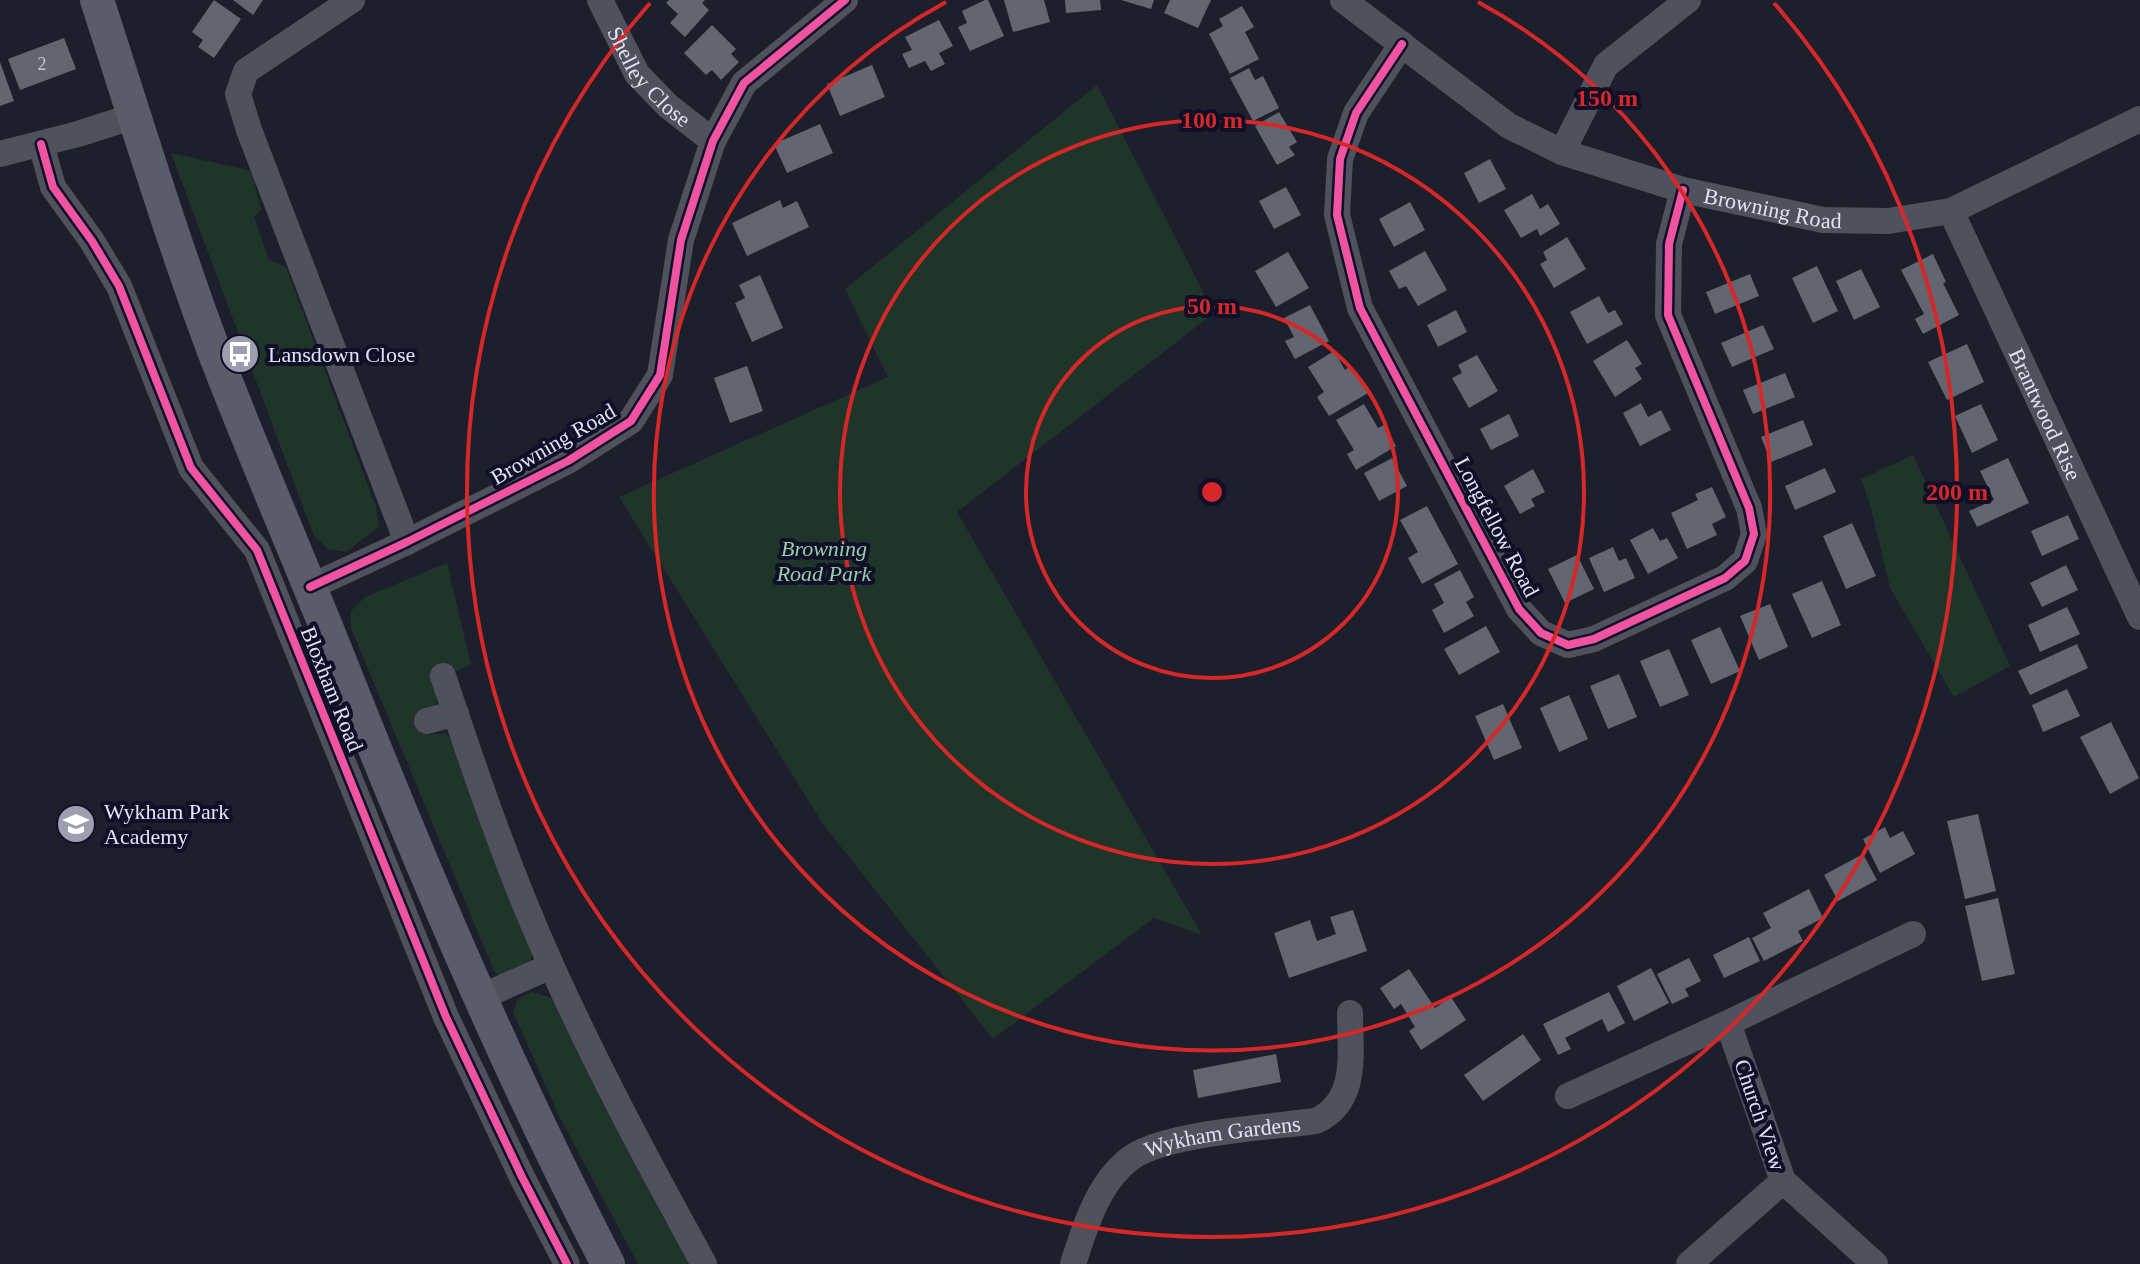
<svg xmlns="http://www.w3.org/2000/svg" width="2140" height="1264" viewBox="0 0 2140 1264" font-family="Georgia,serif">
<style>
.green{fill:#20352a}
.building{fill:#636571}
.lines{fill:none;stroke-linecap:round;stroke-linejoin:round}
.minor{stroke:#50515d;stroke-width:26}
.major{stroke:#5a5c6a;stroke-width:34}
.cycleway-casing{stroke:#0f1028;stroke-width:13}
.cycleway{stroke:#f153a3;stroke-width:8}
.ring{fill:none;stroke:#d62828;stroke-width:4}
.labels{text-anchor:middle;dominant-baseline:central;stroke-width:8;stroke-linejoin:round;paint-order:stroke}
.number-label{font-size:18px;fill:#c2c4d5}
.street-label{font-size:22px;fill:#e1e4f6;stroke:#0f1028}
.poi-label{font-size:22px;fill:#e1e4f6;stroke:#0f1028;text-anchor:start}
.park-label{font-size:22px;font-style:italic;fill:#97cda7;stroke:#0f1028}
.centre{fill:#d62828;stroke:#0f1028;stroke-width:4}
.ring-label{font-size:24px;text-anchor:middle;font-weight:bold;fill:#d62828;stroke:#0f1028;stroke-width:8;stroke-linejoin:round;paint-order:stroke}
</style>
<rect width="100%" height="100%" fill="#1d1f2d"/>
<g class="green">
<polygon points="1097,85 1214,313 957,512 1202,935 1154,918 993,1039 823,824 619,497 888,377 845,289"/>
<polygon points="171,153 252,171 261,210 254,217 269,260 286,267 376,507 379,527 346,552 328,549 314,536"/>
<polygon points="1913,455 2010,666 1954,697 1890,588 1870,504 1861,479"/>
<polygon points="447,563 471,665 439,677 436,705 420,715 427,735 445,733 458,744 533,954 524,974 508,977 495,973 351,628 351,611 365,597"/>
<polygon points="531,992 553,998 662,1216 691,1264 638,1264 559,1116 513,1012 518,999"/>
</g>
<g class="building">
<polygon points="214,0 241,19 214,58 198,47 203,40 192,32"/>
<polygon points="233,0 263,0 253,15"/>
<polygon points="669,0 705,0 702,3 709,10 685,37 670,23 678,14 666,3"/>
<polygon points="985,0 988,0 1004,36 970,51 958,27 967,23 962,11"/>
<polygon points="1004,0 1044,0 1050,22 1013,32"/>
<polygon points="1065,0 1100,0 1101,10 1066,13"/>
<polygon points="1121,0 1154,0 1151,9"/>
<polygon points="1170,0 1211,0 1198,28 1164,13"/>
<polygon points="1242,6 1254,27 1245,32 1259,59 1230,74 1209,34 1223,26 1219,19"/>
<polygon points="939,20 953,46 939,53 945,64 931,71 925,61 909,68 902,54 912,50 905,37"/>
<polygon points="712,25 736,49 731,54 739,62 721,80 712,70 706,75 684,53"/>
<polygon points="64,38 76,69 20,90 8,59"/>
<polygon points="0,62 14,101 0,106"/>
<polygon points="872,65 885,97 840,116 827,84"/>
<polygon points="1249,68 1255,80 1263,76 1279,108 1253,121 1230,78"/>
<polygon points="1279,112 1297,142 1289,147 1295,155 1277,165 1255,126"/>
<polygon points="820,124 833,153 787,173 774,144"/>
<polygon points="1490,159 1506,189 1479,203 1464,173"/>
<polygon points="1286,187 1301,215 1274,229 1259,201"/>
<polygon points="1532,194 1540,209 1548,204 1560,224 1540,236 1537,229 1521,238 1504,210"/>
<polygon points="780,200 783,208 797,201 809,227 747,256 732,223"/>
<polygon points="1410,202 1425,230 1394,247 1379,219"/>
<polygon points="1567,237 1586,269 1554,288 1540,264 1547,260 1543,252"/>
<polygon points="1425,251 1447,290 1418,306 1406,286 1399,289 1389,271"/>
<polygon points="1288,252 1309,288 1276,307 1255,271"/>
<polygon points="1933,254 1946,282 1943,283 1959,315 1923,334 1915,319 1924,314 1901,270"/>
<polygon points="1817,266 1838,311 1813,323 1792,278"/>
<polygon points="1861,269 1880,307 1854,320 1836,281"/>
<polygon points="1750,274 1759,296 1715,314 1706,292"/>
<polygon points="760,275 783,328 752,342 735,303 745,298 739,285"/>
<polygon points="1599,296 1608,313 1615,310 1623,324 1587,344 1570,312"/>
<polygon points="1310,305 1329,341 1295,359 1285,341 1294,337 1284,318"/>
<polygon points="1456,310 1467,332 1438,347 1427,325"/>
<polygon points="1763,325 1774,349 1732,367 1721,343"/>
<polygon points="1627,340 1642,364 1635,368 1642,379 1615,397 1593,361"/>
<polygon points="1967,344 1984,382 1947,400 1928,362"/>
<polygon points="1334,351 1345,370 1351,366 1368,393 1329,416 1317,397 1324,392 1308,367"/>
<polygon points="1477,355 1498,391 1469,408 1452,378 1462,373 1458,365"/>
<polygon points="747,366 763,411 730,423 714,378"/>
<polygon points="1785,373 1795,397 1753,414 1743,390"/>
<polygon points="1641,403 1648,417 1661,410 1671,430 1640,446 1623,413"/>
<polygon points="1364,404 1378,428 1384,425 1396,446 1356,470 1347,454 1354,450 1336,420"/>
<polygon points="1981,404 1998,440 1972,453 1955,416"/>
<polygon points="1509,414 1519,436 1491,450 1480,429"/>
<polygon points="1803,420 1813,445 1771,462 1761,437"/>
<polygon points="1392,458 1407,486 1379,501 1364,473"/>
<polygon points="2008,458 2029,503 1977,527 1969,511 1994,500 1980,471"/>
<polygon points="1825,468 1836,492 1795,510 1785,486"/>
<polygon points="1533,469 1545,492 1531,499 1535,506 1520,514 1504,486"/>
<polygon points="1712,487 1726,517 1712,524 1717,535 1687,549 1671,513 1698,500 1695,494"/>
<polygon points="1427,506 1458,564 1422,584 1408,558 1418,552 1400,520"/>
<polygon points="2068,515 2079,539 2042,556 2031,531"/>
<polygon points="1852,523 1876,576 1846,589 1823,536"/>
<polygon points="1653,528 1660,541 1667,538 1678,558 1648,574 1630,540"/>
<polygon points="1613,547 1619,561 1626,558 1635,578 1604,592 1589,558"/>
<polygon points="1577,555 1594,589 1565,603 1548,569"/>
<polygon points="2066,565 2078,590 2042,607 2030,583"/>
<polygon points="1460,570 1474,597 1466,602 1474,616 1444,633 1432,610 1444,603 1434,584"/>
<polygon points="1822,581 1841,625 1812,638 1792,594"/>
<polygon points="1770,604 1788,647 1759,660 1740,616"/>
<polygon points="2067,607 2080,634 2040,652 2028,625"/>
<polygon points="1486,626 1500,652 1459,675 1444,649"/>
<polygon points="1720,627 1740,671 1711,684 1691,640"/>
<polygon points="2077,644 2088,668 2030,695 2018,671"/>
<polygon points="1669,649 1689,695 1660,707 1640,661"/>
<polygon points="1619,674 1637,717 1608,729 1590,686"/>
<polygon points="2067,689 2080,716 2043,732 2032,705"/>
<polygon points="1569,695 1588,739 1559,752 1540,708"/>
<polygon points="1503,704 1522,748 1494,760 1475,716"/>
<polygon points="2111,722 2139,778 2110,794 2080,737"/>
<polygon points="1978,814 1996,891 1965,899 1947,821"/>
<polygon points="1885,827 1890,838 1903,831 1915,854 1880,873 1863,839"/>
<polygon points="1863,854 1877,880 1838,901 1824,875"/>
<polygon points="1809,889 1823,918 1798,931 1803,941 1764,961 1752,938 1771,928 1763,913"/>
<polygon points="1998,898 2015,974 1982,981 1965,906"/>
<polygon points="1353,910 1367,951 1289,978 1274,933 1310,920 1317,941 1336,934 1330,917"/>
<polygon points="1749,937 1760,961 1724,978 1713,955"/>
<polygon points="1689,958 1701,981 1685,989 1689,996 1672,1004 1657,974"/>
<polygon points="1651,968 1669,1003 1634,1021 1617,986"/>
<polygon points="1409,969 1435,1008 1451,997 1466,1020 1421,1050 1409,1031 1415,1027 1401,1004 1394,1009 1380,988"/>
<polygon points="1609,992 1625,1023 1608,1032 1602,1019 1565,1038 1571,1049 1558,1055 1543,1024"/>
<polygon points="1523,1034 1541,1060 1483,1101 1464,1075"/>
<polygon points="1276,1054 1281,1082 1198,1098 1193,1070"/>
</g>
<g class="lines">
<g class="minor">
<polyline points="352,0 246,71 238,94 249,130 407,542"/>
<path id="s1" d="M 600,0 L 637,74 L 668,106 L 713,141"/>
<path id="s2" d="M 1343,0 L 1509,126 L 1562,152 L 1683,190 L 1823,220 L 1888,221 L 1951,211 L 2140,119"/>
<polyline points="1402,44 1356,113 1340,159 1337,215 1360,308 1519,609 1541,633 1568,645 1594,639 1725,578 1745,561 1754,534 1749,508 1668,315 1669,244 1683,190"/>
<polyline points="41,144 53,187 92,241 119,286 191,468 257,550 446,1017 522,1177 567,1264"/>
<polyline points="1562,152 1606,65 1688,0"/>
<polyline points="0,154 78,134 134,116"/>
<path id="s3" d="M 1951,211 L 2140,617"/>
<polyline points="310,587 407,542 568,461 631,421 660,375 681,240 713,141 744,83 845,0"/>
<path d="M 443,676 C 476,775 509,872 552,967 C 598,1069 650,1166 704,1264"/>
<polyline points="427,721 456,713"/>
<polyline points="479,998 551,966"/>
<polyline points="1568,1096 1728,1023"/>
<path id="s4" d="M 1073,1264 C 1085,1227 1098,1182 1131,1158 C 1164,1133 1273,1127 1316,1121 C 1359,1101 1350,1053 1350,1013"/>
<polyline points="1689,1264 1783,1181"/>
<polyline points="1875,1264 1783,1181 1728,1023 1913,934"/>
</g>
<path class="major" d="M 97,0 C 135,117 171,236 214,351 C 255,458 301,563 343,669 C 423,871 508,1071 608,1264"/>
<g class="cycleway-casing">
<g id="cycleway">
<polyline points="1402,44 1356,113 1340,159 1337,215 1360,308 1519,609 1541,633 1568,645 1594,639 1725,578 1745,561 1754,534 1749,508 1668,315 1669,244 1683,190"/>
<polyline points="41,144 53,187 92,241 119,286 191,468 257,550 446,1017 522,1177 567,1264"/>
<polyline points="310,587 407,542 568,461 631,421 660,375 681,240 713,141 744,83 845,0"/>
</g>
</g>
<use href="#cycleway" class="cycleway"/>
</g>
<g class="ring">
<circle cx="1212" cy="492" r="186"/>
<circle cx="1212" cy="492" r="372"/>
<path d="M1478 2A558 558 0 1 1 946 2"/>
<path d="M1774 3A745 745 0 1 1 650 3"/>
</g>
<defs>
<g id="bus-disc" transform="scale(2)"><circle r="9.5" fill="#9c9fb0" stroke="#0f1028"/><path d="M-5-6H5V4H4V6H2V4H-2V6H-4V4H-5ZM-3.5-4V0h7V-4ZM-3.5 1.2v1.5H-2V1.2ZM2 1.2v1.5H3.5V1.2Z" fill="#fff"/></g>
<g id="school-disc" transform="scale(2)"><circle r="9.5" fill="#9c9fb0" stroke="#0f1028"/><path d="M0-5L7-2L0 1L-7-2ZM-4 1L0 2.5L4 1V4Q0 6-4 4Z" fill="#fff"/></g>
</defs>
<g fill-rule="evenodd">
<use href="#bus-disc" x="240" y="354"/>
<use href="#school-disc" x="76" y="824"/>
</g>
<g class="labels">
<g class="number-label">
<text x="42" y="64">2</text>
</g>
<g class="street-label">
<text stroke="none"><textPath href="#s1" startOffset="92">Shelley Close</textPath></text>
<text stroke="none"><textPath href="#s2" startOffset="486">Browning Road</textPath></text>
<text stroke="none"><textPath href="#s3" startOffset="224">Brantwood Rise</textPath></text>
<text transform="translate(553 444) rotate(-30)">Browning Road</text>
<text transform="translate(1497 527) rotate(62)">Longfellow Road</text>
<text transform="translate(332 689) rotate(68)">Bloxham Road</text>
<text transform="translate(1760 1115) rotate(71)">Church View</text>
<text stroke="none"><textPath href="#s4" startOffset="218">Wykham Gardens</textPath></text>
</g>
<g class="poi-label">
<text x="268" y="354">Lansdown Close</text>
<text x="104" y="811">Wykham Park<tspan x="104" dy="25">Academy</tspan></text>
</g>
<g class="park-label">
<text x="824" y="548">Browning<tspan x="824" dy="25">Road Park</tspan></text>
</g>
</g>
<circle cx="1212" cy="492" r="12" class="centre"/>
<g class="ring-label">
<text x="1607" y="106">150 m</text>
<text x="1212" y="128">100 m</text>
<text x="1212" y="314">50 m</text>
<text x="1957" y="500">200 m</text>
</g>
</svg>
